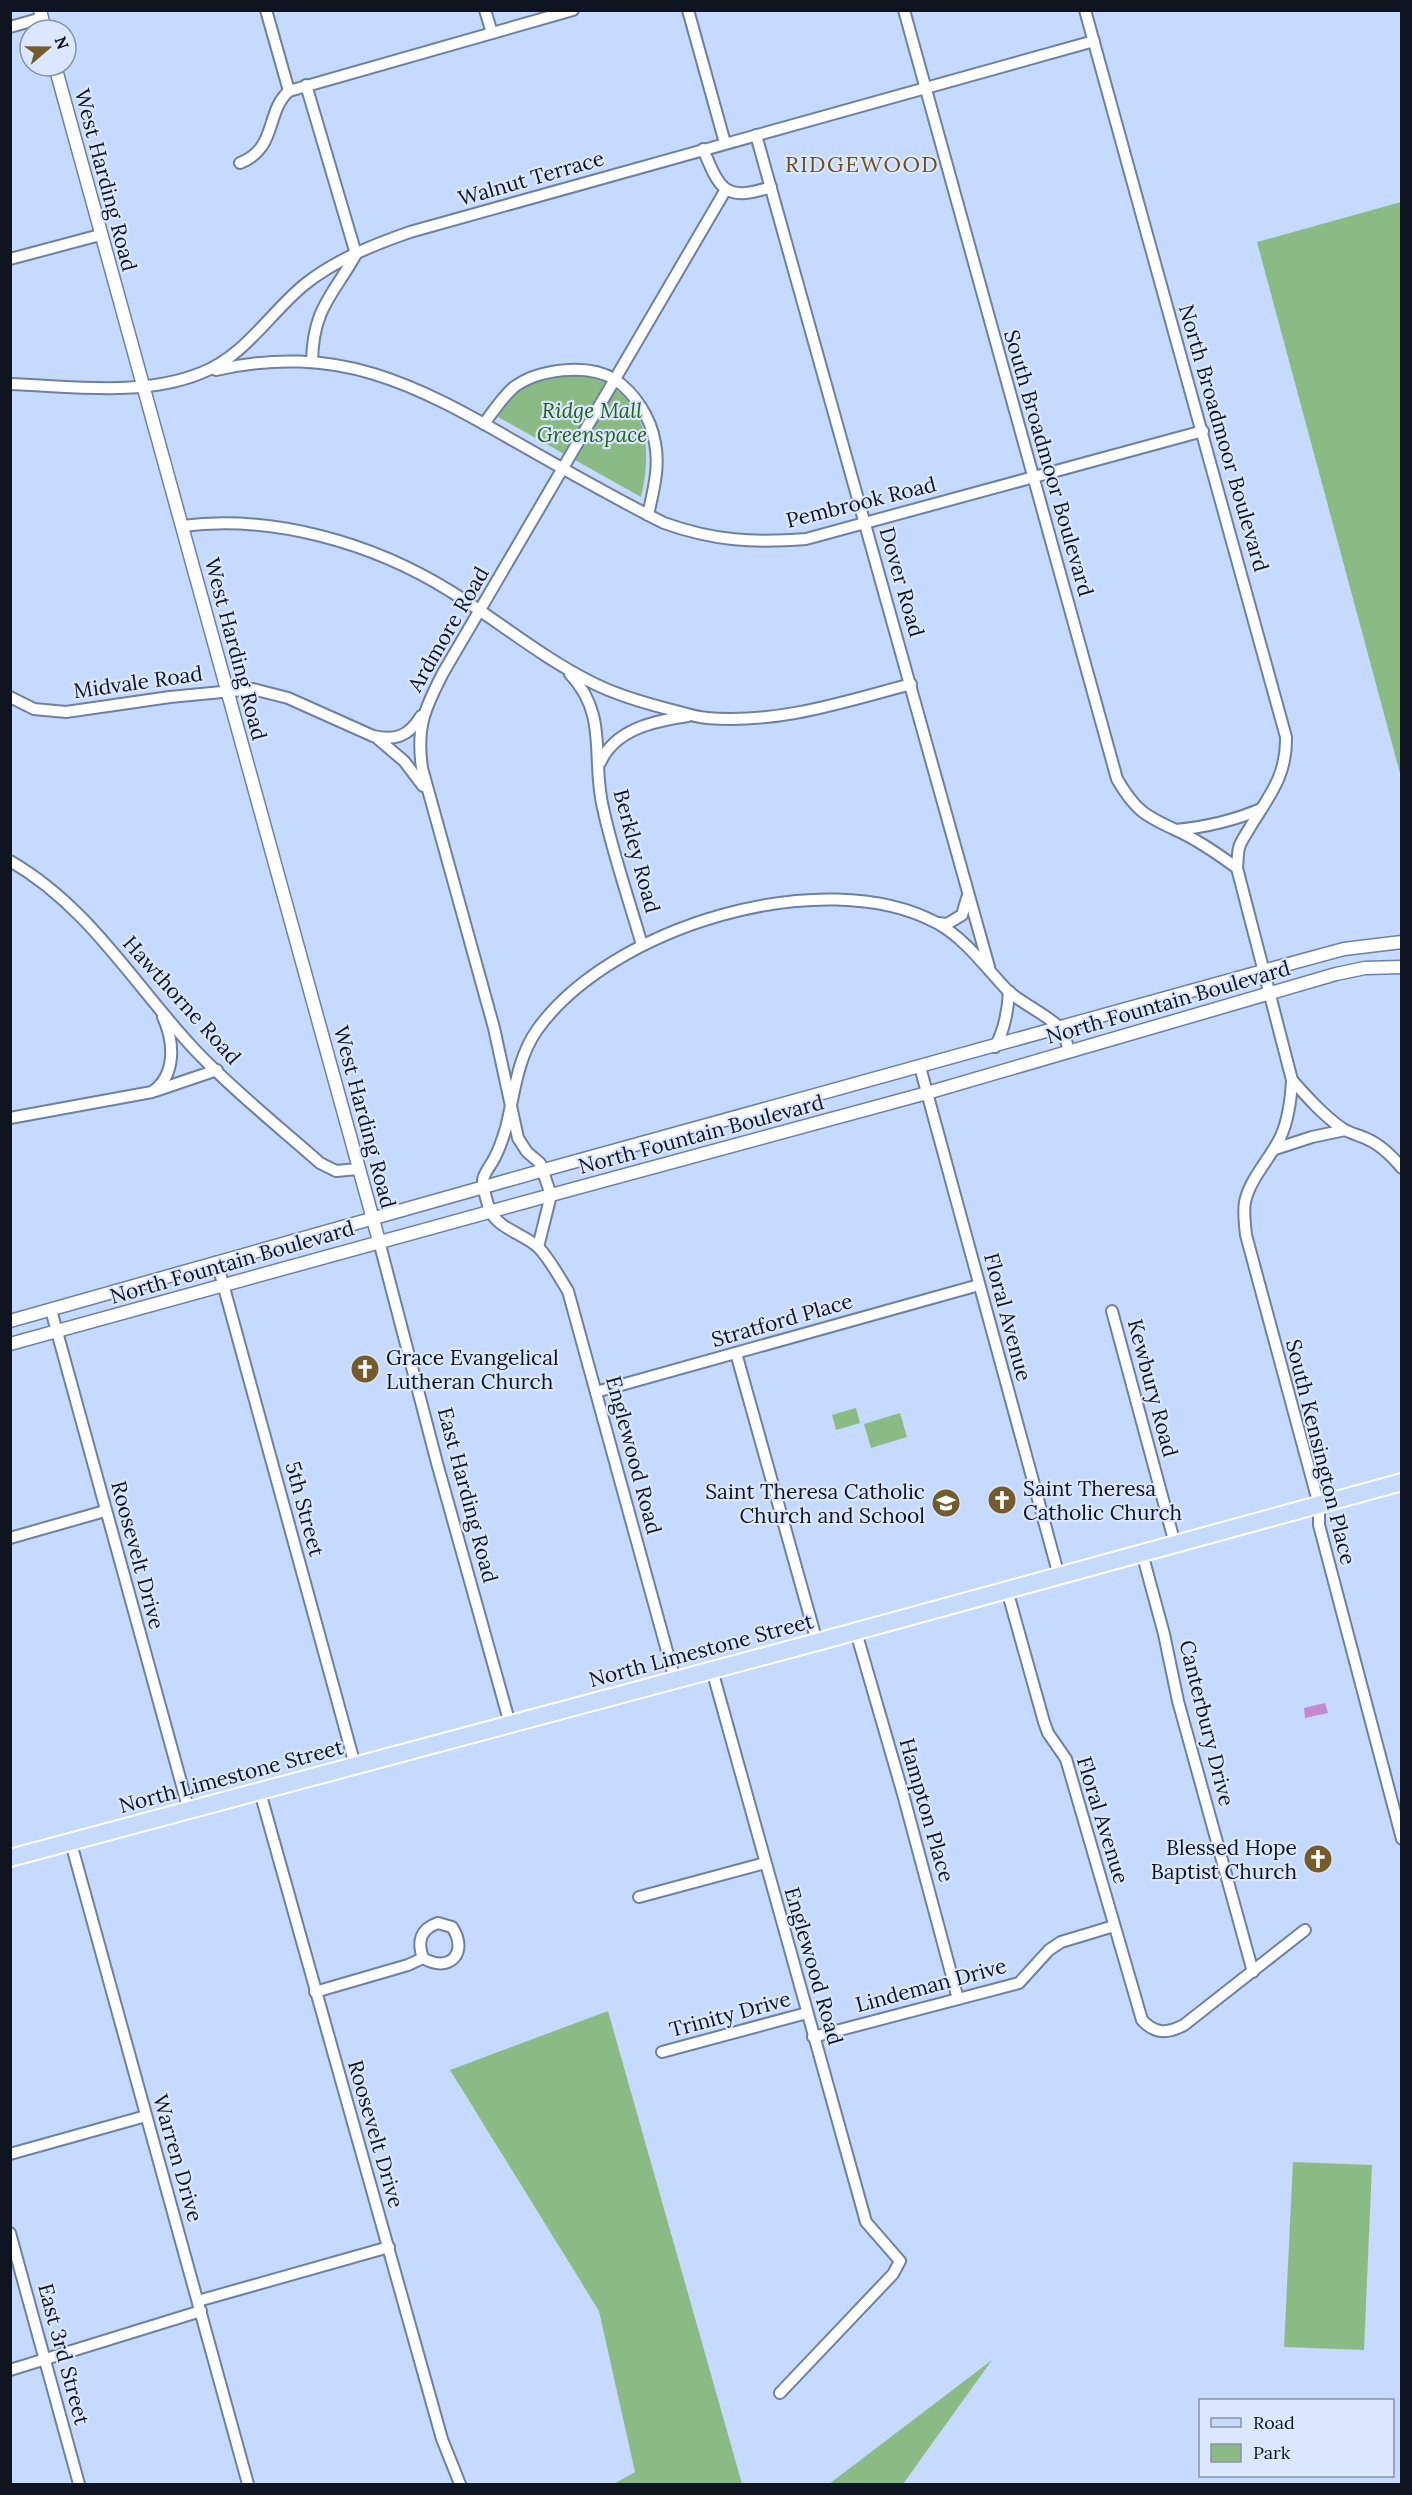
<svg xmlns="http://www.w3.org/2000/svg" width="1412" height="2495" viewBox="0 0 1412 2495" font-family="Lora,serif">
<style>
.green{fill:#8bbb84}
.water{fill:#c787d2}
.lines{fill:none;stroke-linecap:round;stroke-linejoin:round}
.minor-casing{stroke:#6e81a2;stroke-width:14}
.tertiary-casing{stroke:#6e81a2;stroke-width:15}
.primary-casing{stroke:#fff;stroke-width:20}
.minor{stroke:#fff;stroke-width:10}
.tertiary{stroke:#fff;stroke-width:12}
.primary{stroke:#c6dafc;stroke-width:16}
.labels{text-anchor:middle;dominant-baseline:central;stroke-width:4.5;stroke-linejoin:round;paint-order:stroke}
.street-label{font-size:21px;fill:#0e1521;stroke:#dae7fd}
.park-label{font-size:21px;font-style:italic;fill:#216218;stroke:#dae7fd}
.poi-label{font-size:21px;fill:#0e1521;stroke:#dae7fd;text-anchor:start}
.neighbourhood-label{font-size:22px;letter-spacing:1.5px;fill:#6c5019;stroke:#dae7fd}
</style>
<rect width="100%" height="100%" fill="#c5dafe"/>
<g class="green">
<polygon points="1401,202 1402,202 1401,777 1257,242"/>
<path d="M 553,375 C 566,375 579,373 591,376 C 597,378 603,382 608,385 C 650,407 651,456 641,497 L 498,417 C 507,392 531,383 553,375 Z"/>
<polygon points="856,1408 860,1423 836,1430 832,1415"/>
<polygon points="900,1413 907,1437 871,1448 864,1424"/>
<polygon points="608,2011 742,2484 614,2484 635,2472 599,2311 450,2070"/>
<polygon points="1293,2162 1372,2165 1364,2350 1284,2347"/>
<polygon points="992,2360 903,2484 829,2484"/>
</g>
<polygon class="water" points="1325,1703 1328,1713 1305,1718 1304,1708"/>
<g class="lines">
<g class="minor-casing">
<g id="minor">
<polyline points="266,10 289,91"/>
<polyline points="485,10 492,33"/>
<polyline points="688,10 725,143"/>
<path d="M 904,10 L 1117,779 C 1135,810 1145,816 1176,830 C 1198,840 1218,854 1237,868"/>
<path d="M 1085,10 L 1286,737 C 1287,777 1268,797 1249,829 C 1246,834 1242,840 1240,845 C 1237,852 1238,861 1237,868 L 1292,1080 C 1291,1099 1289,1118 1281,1136 C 1271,1158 1250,1178 1245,1202 C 1243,1213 1245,1224 1246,1235 L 1319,1505 L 1319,1525 L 1402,1839"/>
<polyline points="10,27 42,18"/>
<path d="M 306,85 L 356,254 C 332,297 313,308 312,362"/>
<polyline points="756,135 989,967"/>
<path d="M 703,149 C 720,190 725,202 771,187"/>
<path d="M 240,163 C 278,148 265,112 289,91 L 573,10"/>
<polyline points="10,259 100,235"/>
<path d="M 216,370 C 338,343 413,383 516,442 C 565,470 614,498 664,523 C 714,541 754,543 806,539 L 1203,431"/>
<path d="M 10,384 C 72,386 142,397 201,373 C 244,357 270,313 304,285 C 335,260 373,245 410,232 L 1094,41"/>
<path d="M 484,424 C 493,411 502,398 513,388 C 537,369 587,363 614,379 C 635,393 651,418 655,443 C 660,467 653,492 648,515"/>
<path d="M 182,526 C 272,514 373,543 450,591 C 497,620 541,657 591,682 C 616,695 644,703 672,710 C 683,713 695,717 707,718 C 778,724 844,702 911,684"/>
<path d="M 570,674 C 609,715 591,759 603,808 C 613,854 629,900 642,945"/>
<path d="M 10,697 L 34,709 L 66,712 L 170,697 L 253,689 L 288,698 L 373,736 C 396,741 409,736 421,716"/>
<polyline points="378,739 404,761 423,786"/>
<path d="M 600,763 C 615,729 654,721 688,716"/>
<path d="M 1176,830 C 1206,827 1233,821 1261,809"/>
<path d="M 10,861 C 89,906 134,985 195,1050 C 233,1090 278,1126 320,1163 L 336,1171 L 358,1169"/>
<polyline points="938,923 947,924 962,915 967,898"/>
<path d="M 995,1047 C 1005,1029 1008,1011 1009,991"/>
<polyline points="920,1067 1059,1576"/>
<path d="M 1292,1080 C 1308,1098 1324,1116 1343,1129 C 1350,1133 1358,1135 1365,1138 C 1380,1144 1392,1156 1402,1168"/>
<polyline points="155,1091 217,1070"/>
<path d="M 10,1118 L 152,1092 C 177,1075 174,1041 163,1017"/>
<polyline points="1275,1149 1312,1137 1345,1130"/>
<polyline points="379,1241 437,1463 510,1724"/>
<path d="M 538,1247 L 551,1195 L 540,1163 L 527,1152 L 518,1138 L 494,1028 L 422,768 C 416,727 425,708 443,673 L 725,191"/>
<polyline points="217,1262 355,1765"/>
<polyline points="51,1310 189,1811"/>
<polyline points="1112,1311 1175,1544"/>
<polyline points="736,1353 817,1642"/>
<polyline points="596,1392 979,1285"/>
<polyline points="10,1538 105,1511"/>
<polyline points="1142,1553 1164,1634 1178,1701 1253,1972"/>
<path d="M 1007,1590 L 1044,1722 L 1048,1733 L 1066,1759 L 1142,2020 C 1155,2034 1167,2034 1184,2025 L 1305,1930"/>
<polyline points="856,1632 903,1794 958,1999"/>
<polyline points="712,1670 866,2222 900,2261 893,2274 780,2393"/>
<path d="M 675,1680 L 568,1291 C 559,1277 551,1261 539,1248 C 526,1235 499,1229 491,1212 C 487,1204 483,1188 483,1180 C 484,1173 491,1165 494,1159 C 499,1150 503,1138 506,1128 C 514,1096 517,1058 537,1030 C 610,927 823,862 937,923 C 967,940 985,967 1008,991 C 1020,1002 1055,1020 1061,1029 C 1065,1035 1067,1044 1069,1051"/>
<polyline points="260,1792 442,2439 460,2484"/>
<polyline points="71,1843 248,2484"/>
<polyline points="639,1897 765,1863"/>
<path d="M 315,1992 L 408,1965 L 423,1958 C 450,1974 469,1952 452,1927 L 438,1923 C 420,1929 417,1942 423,1958"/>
<polyline points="813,2037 1019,1983 1049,1950 1061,1942 1114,1926"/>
<polyline points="662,2052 807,2013"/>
<polyline points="10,2154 146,2116"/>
<polyline points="10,2233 79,2484"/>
<polyline points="198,2301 389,2247"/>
<polyline points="10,2370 201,2311"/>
</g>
</g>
<g class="tertiary-casing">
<g id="tertiary">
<polyline points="40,10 45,30"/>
<polyline points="55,66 379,1241"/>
<polyline points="10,1321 544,1170 1263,971 1344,949 1402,942"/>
<polyline points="10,1344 551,1195 927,1093 1336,974 1365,968 1402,967"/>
</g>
</g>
<g class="primary-casing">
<polyline id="primary" points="10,1858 817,1642 1402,1482"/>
</g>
<use href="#minor" class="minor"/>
<use href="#tertiary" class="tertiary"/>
<use href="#primary" class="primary"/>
</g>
<defs>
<g id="church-disc" transform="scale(1.5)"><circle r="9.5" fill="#745b2c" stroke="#dae7fd"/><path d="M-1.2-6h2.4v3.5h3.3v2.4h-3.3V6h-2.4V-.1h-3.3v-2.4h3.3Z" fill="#fff"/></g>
<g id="school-disc" transform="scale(1.5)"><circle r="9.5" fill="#745b2c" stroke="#dae7fd"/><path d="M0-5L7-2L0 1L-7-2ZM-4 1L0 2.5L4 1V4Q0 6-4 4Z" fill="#fff"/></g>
</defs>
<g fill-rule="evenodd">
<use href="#church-disc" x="365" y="1369"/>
<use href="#church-disc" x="1002" y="1500"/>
<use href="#school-disc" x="946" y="1503"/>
<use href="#church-disc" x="1318" y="1859"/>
</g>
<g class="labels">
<g class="street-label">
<text transform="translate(531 178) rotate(-16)">Walnut Terrace</text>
<text transform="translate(106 180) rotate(75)">West Harding Road</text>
<text transform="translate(1224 438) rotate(74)">North Broadmoor Boulevard</text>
<text transform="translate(1049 463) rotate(74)">South Broadmoor Boulevard</text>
<text transform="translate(861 502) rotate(-14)">Pembrook Road</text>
<text transform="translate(902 582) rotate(74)">Dover Road</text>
<text transform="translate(448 629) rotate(-60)">Ardmore Road</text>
<text transform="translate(236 649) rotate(75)">West Harding Road</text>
<text transform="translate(138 682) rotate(-8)">Midvale Road</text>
<text transform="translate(637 851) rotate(75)">Berkley Road</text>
<text transform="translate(182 1000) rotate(48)">Hawthorne Road</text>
<text transform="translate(1168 1002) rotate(-16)">North Fountain Boulevard</text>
<text transform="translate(365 1117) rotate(75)">West Harding Road</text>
<text transform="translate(701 1134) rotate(-15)">North Fountain Boulevard</text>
<text transform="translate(232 1262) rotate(-16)">North Fountain Boulevard</text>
<text transform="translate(1008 1317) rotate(75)">Floral Avenue</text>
<text transform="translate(782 1320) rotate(-16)">Stratford Place</text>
<text transform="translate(1153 1388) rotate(75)">Kewbury Road</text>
<text transform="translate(1321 1452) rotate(76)">South Kensington Place</text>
<text transform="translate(634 1455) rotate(75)">Englewood Road</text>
<text transform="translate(468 1495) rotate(75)">East Harding Road</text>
<text transform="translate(305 1509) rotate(75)">5th Street</text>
<text transform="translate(138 1555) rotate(75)">Roosevelt Drive</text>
<text transform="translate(701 1650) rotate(-15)">North Limestone Street</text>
<text transform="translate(1207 1723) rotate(76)">Canterbury Drive</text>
<text transform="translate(231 1776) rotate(-15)">North Limestone Street</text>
<text transform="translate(927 1810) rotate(74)">Hampton Place</text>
<text transform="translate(1103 1820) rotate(73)">Floral Avenue</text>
<text transform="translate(814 1966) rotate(74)">Englewood Road</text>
<text transform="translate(931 1985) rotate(-15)">Lindeman Drive</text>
<text transform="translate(730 2014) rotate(-15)">Trinity Drive</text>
<text transform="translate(376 2134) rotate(74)">Roosevelt Drive</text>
<text transform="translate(178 2158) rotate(74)">Warren Drive</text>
<text transform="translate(64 2354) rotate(75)">East 3rd Street</text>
</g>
<g class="park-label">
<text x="592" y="410">Ridge Mall<tspan x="592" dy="24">Greenspace</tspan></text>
</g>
<g class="poi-label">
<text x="386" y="1357">Grace Evangelical<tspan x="386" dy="24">Lutheran Church</tspan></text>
<text x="1023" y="1488">Saint Theresa<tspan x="1023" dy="24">Catholic Church</tspan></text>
<text x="925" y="1491" text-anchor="end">Saint Theresa Catholic<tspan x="925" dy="24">Church and School</tspan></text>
<text x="1297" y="1847" text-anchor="end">Blessed Hope<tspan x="1297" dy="24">Baptist Church</tspan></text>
</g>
<g class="neighbourhood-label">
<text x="862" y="164">RIDGEWOOD</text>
</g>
</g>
<rect width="1412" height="2495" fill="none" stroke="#0e1521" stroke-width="24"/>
<rect x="1199" y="2399" width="195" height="78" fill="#dae7fd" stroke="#8893a5" stroke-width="1.5"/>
<rect x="1211" y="2418" width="30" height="9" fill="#c6dafc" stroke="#8893a5" stroke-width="1.5"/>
<text x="1253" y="2429" font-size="18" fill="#0e1521">Road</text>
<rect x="1211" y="2444" width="30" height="18" fill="#8bbb84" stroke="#8893a5" stroke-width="1.5"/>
<text x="1253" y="2459" font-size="18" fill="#0e1521">Park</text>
<g transform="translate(48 48) rotate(70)"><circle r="28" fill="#dae7fd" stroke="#8893a5" stroke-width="1.5"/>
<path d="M0-4.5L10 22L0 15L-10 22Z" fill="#745b2c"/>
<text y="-9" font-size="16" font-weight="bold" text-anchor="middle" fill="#0e1521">N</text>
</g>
</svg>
